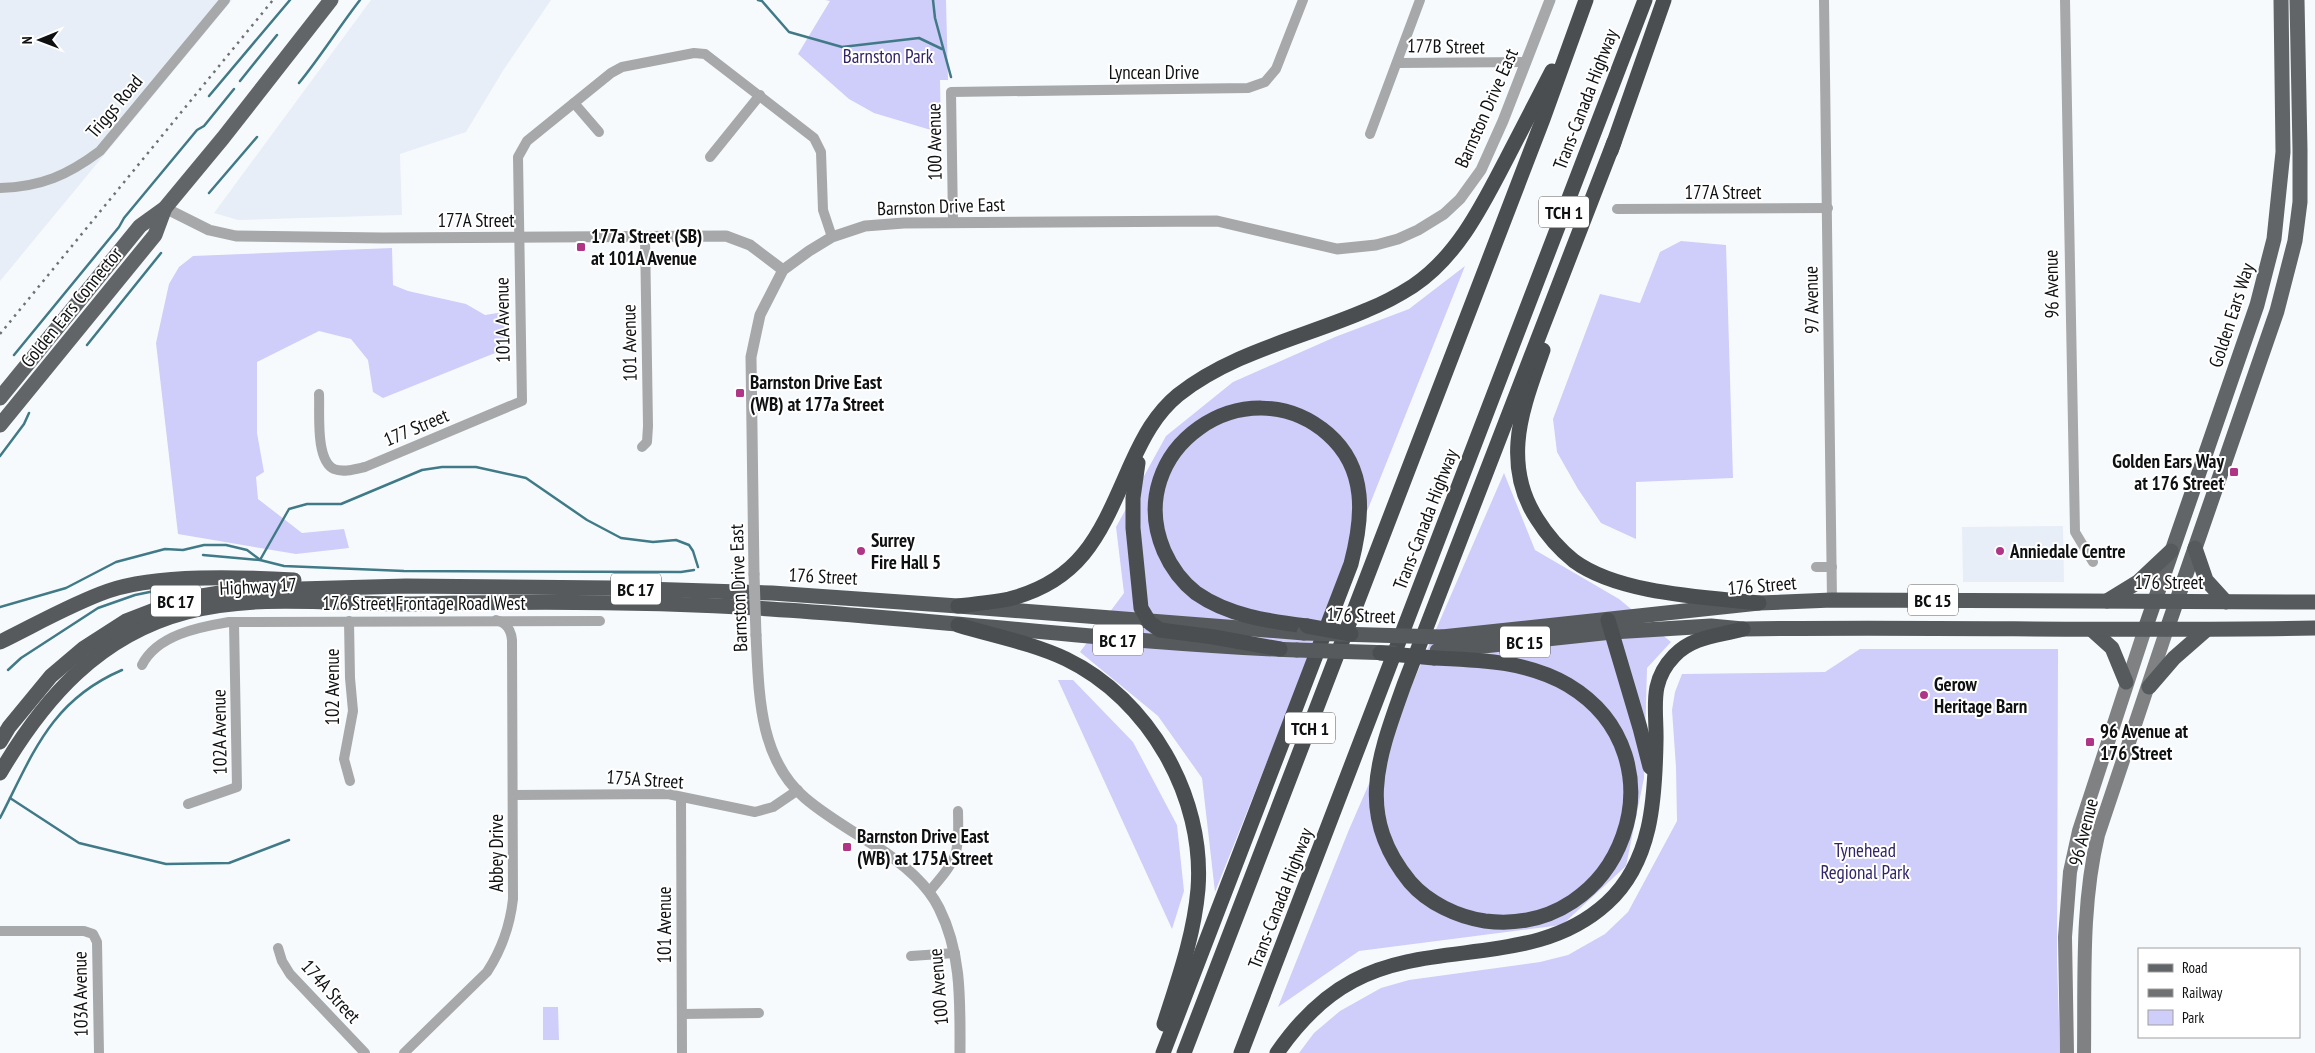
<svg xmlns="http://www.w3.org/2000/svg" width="2315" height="1053" viewBox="0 0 2315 1053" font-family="'PT Sans Narrow',sans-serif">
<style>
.built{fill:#e7eef7}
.green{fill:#cfcdf9}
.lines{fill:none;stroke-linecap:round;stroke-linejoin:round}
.stream{stroke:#417a87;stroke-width:2.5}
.minor{stroke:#a7a8a9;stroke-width:10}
.tertiary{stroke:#a7a8a9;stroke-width:11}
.secondary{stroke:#7f8182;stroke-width:14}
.primary{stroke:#626567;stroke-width:15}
.trunk{stroke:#565a5c;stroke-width:15}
.motorway{stroke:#4b4e50;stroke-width:15}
.rail{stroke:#6f7172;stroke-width:2.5;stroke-dasharray:2.5 5;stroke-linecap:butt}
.tertiary-bridge{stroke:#a7a8a9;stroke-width:11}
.trunk-bridge{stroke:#565a5c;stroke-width:15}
.motorway-bridge{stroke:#4b4e50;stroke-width:15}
.poi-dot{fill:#b03587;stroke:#fff;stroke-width:2}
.labels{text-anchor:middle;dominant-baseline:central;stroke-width:4;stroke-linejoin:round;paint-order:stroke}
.shield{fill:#fff;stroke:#575858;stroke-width:1}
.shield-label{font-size:18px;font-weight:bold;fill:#0f1011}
.street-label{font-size:19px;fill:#0f1011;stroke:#fff}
.park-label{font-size:19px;fill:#322468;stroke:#fff}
.poi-label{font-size:19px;font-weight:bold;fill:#0f1011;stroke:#fff;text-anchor:start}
</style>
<rect width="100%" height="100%" fill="#f7fafd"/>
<g class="built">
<polygon points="0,0 232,0 0,281"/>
<polygon points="371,0 551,0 504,69 466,132 400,154 402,215 238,220 214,213"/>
<polygon points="2063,526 2064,582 1963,582 1962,527"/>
</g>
<g class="green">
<polygon points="825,0 946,0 948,80 940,80 941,133 874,113 849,99 798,54 830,1"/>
<polygon points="1681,241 1726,245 1733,478 1636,482 1636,539 1601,523 1578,489 1557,452 1553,419 1600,294 1640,303 1660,252"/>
<polygon points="392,248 393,285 408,291 466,304 485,315 504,312 505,349 383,398 373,392 368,360 351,339 319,331 257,362 257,433 264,472 256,477 258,499 302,533 344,529 349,548 296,554 178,534 156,343 169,284 179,267 193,256"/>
<polygon points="1465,266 1215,892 1202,778 1158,716 1080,652 1124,593 1116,527 1166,436 1233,382 1335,337 1409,309"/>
<polygon points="1504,473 1535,550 1619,599 1671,642 1647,668 1644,778 1626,866 1562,925 1359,951 1278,1007 1348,832"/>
<polygon points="1860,649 2058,649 2057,960 2060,1053 1299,1053 1314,1033 1340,1011 1381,988 1409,980 1540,962 1568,955 1605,934 1628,912 1677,821 1676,767 1672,710 1675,692 1682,674 1825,672"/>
<polygon points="1058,680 1073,680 1133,742 1177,825 1184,891 1172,929"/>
<polygon points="543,1007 558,1007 559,1040 543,1040"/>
</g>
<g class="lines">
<g class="stream">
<polyline points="758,0 762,1 789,32 842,47 919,38 942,49"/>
<polyline points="933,0 935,18 951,77"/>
<polyline points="240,81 277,35"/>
<path d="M 299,83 C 321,56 339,27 360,0"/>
<polyline points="209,96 290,0"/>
<polyline points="209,193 257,137"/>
<polyline points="87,345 161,253"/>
<polyline points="14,355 119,227 124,218 197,130 204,126 234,89"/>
<polyline points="0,456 24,424 29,413"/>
<polyline points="203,555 260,560 284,566 404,571 681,572 694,570"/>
<polyline points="260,560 289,509 307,504 341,504 422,470 442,467 476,467 526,478 587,520 621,538 653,542 676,540 689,545 693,551 698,567"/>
<polyline points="0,607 66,588 116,562 165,549 183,550 204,545 226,545 247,550 259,559"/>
<polyline points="8,670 21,658 98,608 135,595 174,587"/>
<polyline points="10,798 79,843 166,864 229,863 289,840"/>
<path d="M 0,818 C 33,754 50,701 122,670"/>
</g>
<g class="minor">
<polyline points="1824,0 1832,600"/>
<polyline points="2065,0 2075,532 2093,562"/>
<polyline points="1397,63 1526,62"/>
<polyline points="574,103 599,132"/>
<polyline points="1370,134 1420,0"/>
<polyline points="710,157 760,95"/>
<path d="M 0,188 C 41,187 68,175 100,151 L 225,0"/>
<polyline points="1617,209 1828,208"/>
<polyline points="953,222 951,92 1248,88 1265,82 1276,69 1303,0"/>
<path d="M 319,394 C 320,412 315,460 334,469 C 343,473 356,469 365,467 L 522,401 L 518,157 L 527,141 L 611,73 L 622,67 L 694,53 L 705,54 L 814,138 L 821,152 L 823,210 L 832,237"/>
<polyline points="642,447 647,442 648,426 645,236"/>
<polyline points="1816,567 1832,567"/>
<polyline points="349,621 350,678 353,711 344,759 350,781"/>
<path d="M 142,665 C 157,635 199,627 229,622 L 600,621"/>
<polyline points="513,795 668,794 755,812 773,807 798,790"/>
<polyline points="681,797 682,1053"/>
<polyline points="188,804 237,787 234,623"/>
<path d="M 929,892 C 958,858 959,856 958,811"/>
<polyline points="0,931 84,931 93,934 97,942 99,1053"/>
<polyline points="278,948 282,961 290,974 365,1053"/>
<polyline points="911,956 955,953"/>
<polyline points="682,1014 759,1013"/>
<path d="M 404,1053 L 487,972 C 502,949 510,926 513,899 L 512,640 C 511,630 507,623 496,620"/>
</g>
<g class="tertiary">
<polyline points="165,208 209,230 236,236 382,238 726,236 750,245 783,270"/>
<polyline points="754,574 751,357 760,315 783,270 809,251 832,237 865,226 904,223 1217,221 1337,249 1376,245 1398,239 1418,230 1444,214 1460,199 1481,170 1503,121 1550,0"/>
<path d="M 756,635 C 759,691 758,758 805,798 C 826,816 851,830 874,845 C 898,860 926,882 939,908 C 962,954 960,1002 960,1053"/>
</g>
<g class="secondary">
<polyline points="2067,1053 2065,937 2070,872 2079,831 2145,629"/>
<path d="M 2084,1053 C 2085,980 2081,906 2098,835 L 2167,629"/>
</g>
<g class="primary">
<polyline points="0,398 140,226 165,208 223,138 331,0"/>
<polyline points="0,425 155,235 165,208"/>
<polyline points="2145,629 2257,305 2274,239 2283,152 2281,0"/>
<polyline points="2167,629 2277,311 2295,241 2300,202 2300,150 2297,0"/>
</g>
<g class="trunk">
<polyline points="2195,548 2206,580 2226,602"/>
<polyline points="2107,601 2138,582 2171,551"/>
<polyline points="2092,630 2112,648 2126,682"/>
<polyline points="1442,637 1759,603 1832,600 2315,602"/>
<path d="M 0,642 C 35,625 71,604 108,591 C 157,574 241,577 294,580"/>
<path d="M 1437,651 L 1612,632 L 1711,626 L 1743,629 C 1934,626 2124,632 2315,628"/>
<polyline points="2149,687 2174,658 2206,630"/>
<polyline points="0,742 9,727 51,676 84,648 126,621 183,599 232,591 406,586 613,588 772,593 958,606 1304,633"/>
<path d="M 0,773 C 44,698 99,635 187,612 C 260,593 339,605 413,604 C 532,601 651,601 770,609 C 946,620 1121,643 1297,650"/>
</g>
<g class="motorway">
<polyline points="1611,151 1664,0"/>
<path d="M 1543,350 C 1533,379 1520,412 1518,442 C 1516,469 1522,496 1537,519 C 1547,535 1559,549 1574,561 C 1619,594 1704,597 1759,603"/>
<polyline points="1138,463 1133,498 1133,528 1141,608 1150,623 1160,630 1214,637 1280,649"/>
<path d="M 958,606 C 975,604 993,602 1009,599 C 1085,580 1102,529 1131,464 C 1143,438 1155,414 1178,395 C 1232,352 1305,337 1367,310 C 1382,304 1399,295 1413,286 C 1458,256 1483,204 1507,158 C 1522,129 1537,100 1552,71"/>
<polyline points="1608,620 1640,728 1650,767"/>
<path d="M 958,625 C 994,636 1032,643 1066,659 C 1149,699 1205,797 1198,889 C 1194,936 1178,980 1164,1024"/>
<path d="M 1434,658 C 1480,660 1527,661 1568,685 C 1688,757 1622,938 1485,921 C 1458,917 1428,903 1410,882 C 1355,815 1378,758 1404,685 L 1614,142"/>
<path d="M 1163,1053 L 1351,564 C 1363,518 1368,469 1328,434 C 1246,363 1121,450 1164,551 C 1171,567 1182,582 1196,593 C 1229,616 1268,621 1307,626"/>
<polyline points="1184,1053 1543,119 1586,0"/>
<polyline points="1241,1053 1645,0"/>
<path d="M 1277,1053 C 1297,1024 1321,998 1353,981 C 1432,938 1535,969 1607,903 C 1652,862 1655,799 1656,742 C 1657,709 1648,683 1674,656 C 1693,636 1719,636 1743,629"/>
</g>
<polyline class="rail" points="0,334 273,0"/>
<polyline class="tertiary-bridge" points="754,574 756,635"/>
<g class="trunk-bridge">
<polyline points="1304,633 1442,637"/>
<polyline points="1297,650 1393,653"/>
</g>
<g class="motorway-bridge">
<polyline points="1307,626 1351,634"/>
<polyline points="1380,653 1434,658"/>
</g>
</g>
<g class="poi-dot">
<rect x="576" y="242" width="10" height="10" rx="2.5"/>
<rect x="735" y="388" width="10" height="10" rx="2.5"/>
<rect x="2229" y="467" width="10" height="10" rx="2.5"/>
<circle cx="861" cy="551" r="5"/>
<circle cx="2000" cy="551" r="5"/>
<circle cx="1924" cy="695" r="5"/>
<rect x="2085" y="737" width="10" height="10" rx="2.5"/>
<rect x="842" y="842" width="10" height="10" rx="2.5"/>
</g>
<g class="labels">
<g class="shield">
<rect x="1539" y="196.5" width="50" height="31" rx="4"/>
<rect x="611" y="573.5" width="50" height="31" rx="4"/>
<rect x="1908" y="584.5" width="50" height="31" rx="4"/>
<rect x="151" y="585.5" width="50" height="31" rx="4"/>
<rect x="1093" y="624.5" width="50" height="31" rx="4"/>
<rect x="1500" y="626.5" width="50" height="31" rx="4"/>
<rect x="1285" y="712.5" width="50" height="31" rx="4"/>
</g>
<g class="shield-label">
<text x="1564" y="212">TCH 1</text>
<text x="636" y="589">BC 17</text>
<text x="1933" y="600">BC 15</text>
<text x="176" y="601">BC 17</text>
<text x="1118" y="640">BC 17</text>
<text x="1525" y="642">BC 15</text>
<text x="1310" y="728">TCH 1</text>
</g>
<g class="street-label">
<text transform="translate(1446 46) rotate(1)">177B Street</text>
<text x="1154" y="72">Lyncean Drive</text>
<text transform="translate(1585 99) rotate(-69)">Trans-Canada Highway</text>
<text transform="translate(114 106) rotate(-50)">Triggs Road</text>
<text transform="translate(1486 108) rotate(-66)">Barnston Drive East</text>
<text transform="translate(934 142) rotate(-91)">100 Avenue</text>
<text x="1723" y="192">177A Street</text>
<text transform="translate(941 206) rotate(-2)">Barnston Drive East</text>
<text x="476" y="220">177A Street</text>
<text transform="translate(2051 284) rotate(-91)">96 Avenue</text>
<text transform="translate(1811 300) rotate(-91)">97 Avenue</text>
<text transform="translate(71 307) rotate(-51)">Golden Ears Connector</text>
<text transform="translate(2231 315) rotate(-72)">Golden Ears Way</text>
<text transform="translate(502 320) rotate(-91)">101A Avenue</text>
<text transform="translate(629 343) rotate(-91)">101 Avenue</text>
<text transform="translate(416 427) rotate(-23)">177 Street</text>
<text transform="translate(1425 519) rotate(-69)">Trans-Canada Highway</text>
<text transform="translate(823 576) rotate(3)">176 Street</text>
<text x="2169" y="582">176 Street</text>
<text transform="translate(1762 585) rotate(-5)">176 Street</text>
<text transform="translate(258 586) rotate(-3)">Highway 17</text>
<text transform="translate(738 588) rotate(-92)">Barnston Drive East</text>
<text x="424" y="603">176 Street Frontage Road West</text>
<text transform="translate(1361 615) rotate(2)">176 Street</text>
<text transform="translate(332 687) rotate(-90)">102 Avenue</text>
<text transform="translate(219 732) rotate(-91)">102A Avenue</text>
<text transform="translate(645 779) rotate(4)">175A Street</text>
<text transform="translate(2083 832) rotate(-76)">96 Avenue</text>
<text transform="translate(496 853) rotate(-90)">Abbey Drive</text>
<text transform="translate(1280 898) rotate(-69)">Trans-Canada Highway</text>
<text transform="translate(664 925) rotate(-90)">101 Avenue</text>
<text transform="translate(938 987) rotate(-95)">100 Avenue</text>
<text transform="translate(331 991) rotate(48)">174A Street</text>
<text transform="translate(80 994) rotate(-91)">103A Avenue</text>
</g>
<g class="park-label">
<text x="888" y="56">Barnston Park</text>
<text x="1865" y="850">Tynehead<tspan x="1865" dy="22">Regional Park</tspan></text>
</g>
<g class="poi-label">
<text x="591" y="236">177a Street (SB)<tspan x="591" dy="22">at 101A Avenue</tspan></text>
<text x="750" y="382">Barnston Drive East<tspan x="750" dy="22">(WB) at 177a Street</tspan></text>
<text x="2224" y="461" text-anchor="end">Golden Ears Way<tspan x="2224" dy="22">at 176 Street</tspan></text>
<text x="871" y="540">Surrey<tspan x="871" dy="22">Fire Hall 5</tspan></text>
<text x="2010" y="551">Anniedale Centre</text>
<text x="1934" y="684">Gerow<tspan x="1934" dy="22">Heritage Barn</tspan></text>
<text x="2100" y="731">96 Avenue at<tspan x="2100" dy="22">176 Street</tspan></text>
<text x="857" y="836">Barnston Drive East<tspan x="857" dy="22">(WB) at 175A Street</tspan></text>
</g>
</g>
<rect x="2138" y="948" width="162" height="90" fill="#ffffff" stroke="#9f9fa0"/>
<rect x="2148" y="964" width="25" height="8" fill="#626567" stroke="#9f9fa0"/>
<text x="2182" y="973" font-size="15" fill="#0f1011">Road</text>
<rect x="2148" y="989" width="25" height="8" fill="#6f7172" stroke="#9f9fa0"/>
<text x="2182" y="998" font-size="15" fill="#0f1011">Railway</text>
<rect x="2148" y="1010" width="25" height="15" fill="#cfcdf9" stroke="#9f9fa0"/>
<text x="2182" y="1023" font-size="15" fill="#0f1011">Park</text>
<g transform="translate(40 40) rotate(269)" stroke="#ffffff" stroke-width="4" paint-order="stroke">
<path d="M0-4L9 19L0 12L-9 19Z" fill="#0f1011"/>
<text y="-8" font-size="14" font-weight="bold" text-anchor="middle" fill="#0f1011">N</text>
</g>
</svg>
